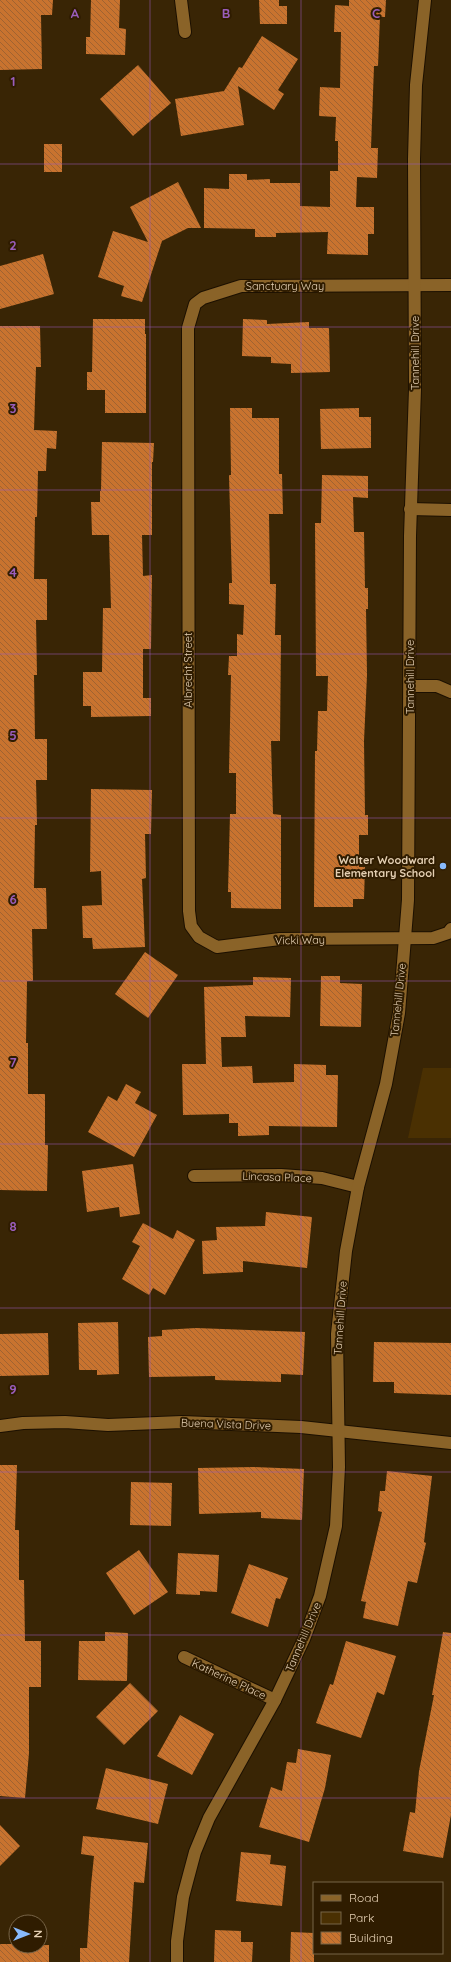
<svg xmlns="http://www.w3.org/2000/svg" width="451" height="1962" viewBox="0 0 451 1962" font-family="Quicksand,sans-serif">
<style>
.green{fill:#4a3002}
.building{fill:url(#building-back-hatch)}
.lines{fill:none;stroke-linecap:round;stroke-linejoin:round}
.minor-casing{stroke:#1c1001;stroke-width:14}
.minor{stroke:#8a6328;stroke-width:12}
.grid{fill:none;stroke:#9a5dbb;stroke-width:1;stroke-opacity:0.55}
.poi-dot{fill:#88bafc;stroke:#2f1c00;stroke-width:1.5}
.labels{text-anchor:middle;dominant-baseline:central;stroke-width:4;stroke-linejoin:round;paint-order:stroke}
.street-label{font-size:11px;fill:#e4cfb2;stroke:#2f1c00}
.poi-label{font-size:11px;font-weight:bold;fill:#e4cfb2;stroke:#2f1c00;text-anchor:end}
.grid-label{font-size:13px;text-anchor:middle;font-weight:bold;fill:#9a5dbb;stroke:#2f1c00;stroke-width:4;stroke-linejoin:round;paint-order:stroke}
</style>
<defs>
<pattern id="building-back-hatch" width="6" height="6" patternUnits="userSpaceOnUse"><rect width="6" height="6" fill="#c8732f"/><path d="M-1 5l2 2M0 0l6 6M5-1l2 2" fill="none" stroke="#a06331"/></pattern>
</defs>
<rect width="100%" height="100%" fill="#392505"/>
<polygon class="green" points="423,1068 451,1068 451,1138 408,1138"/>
<g class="building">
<polygon points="0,0 53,0 52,15 41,15 42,69 0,70"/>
<polygon points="91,0 120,0 119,28 126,29 125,55 86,54 86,37 90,37"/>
<polygon points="259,0 279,0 279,6 287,6 287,24 260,24"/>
<polygon points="349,0 386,0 385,17 380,17 378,66 374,66 371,148 378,148 377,178 357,177 356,207 374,207 374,234 368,234 368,255 327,254 328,232 276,233 276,237 255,237 255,229 204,228 204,188 229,189 229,174 247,174 247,180 270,179 270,183 300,183 300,206 330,207 330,171 338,171 338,141 335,141 336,117 319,116 320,87 340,88 341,32 334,32 335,5 349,6"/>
<polygon points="262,36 298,59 278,90 284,94 274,110 238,86 244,125 181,136 175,99 224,91 239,67 242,68"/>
<polygon points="138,65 171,103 133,136 100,99"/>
<rect x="44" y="144" width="18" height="28"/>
<polygon points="178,182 201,228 188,228 162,241 142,302 121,296 124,286 98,277 113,231 148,242 130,207"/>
<polygon points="43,254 54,294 0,309 0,266"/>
<polygon points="93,319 145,319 145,334 146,334 146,413 105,413 105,390 87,390 87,372 92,372"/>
<polygon points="243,319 267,320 267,324 309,322 309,328 329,328 330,372 291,373 291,364 271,363 271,357 242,356"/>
<polygon points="0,326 40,326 41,367 36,367 34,430 57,431 56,449 47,448 46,471 38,471 37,517 35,517 34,579 47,579 47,620 36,620 37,675 34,675 35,739 47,739 47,780 36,780 37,825 35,825 34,888 46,888 47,929 32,929 33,981 27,981 26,1043 28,1043 28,1094 45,1094 45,1145 48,1145 47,1191 0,1190"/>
<polygon points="230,408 252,408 252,418 279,418 279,474 282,474 283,514 269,514 270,584 276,584 275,635 281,635 280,741 271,741 273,814 281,815 281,909 231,908 231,892 228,892 230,814 236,814 236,773 229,773 231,675 228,675 229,656 237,656 237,634 243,635 244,605 229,604 229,583 232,583 229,475 231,475"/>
<polygon points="359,408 359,417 371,417 371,448 321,449 320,409"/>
<polygon points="102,442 154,443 153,462 152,462 152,535 142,535 143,576 152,575 151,649 143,649 143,698 151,698 151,716 91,717 91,706 83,706 83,672 102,672 103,608 111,608 109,535 92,535 91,502 100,502 100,491 101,491"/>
<polygon points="322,475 368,476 368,498 353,497 354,532 364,532 365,588 368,588 368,609 366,609 367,675 364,741 365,815 368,815 368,835 359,835 359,867 365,867 364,899 353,899 353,907 314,907 315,751 317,751 318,711 327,711 328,676 316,676 315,523 321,523"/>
<polygon points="91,789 152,790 151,834 145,834 146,878 142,879 145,947 93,949 92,938 83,938 82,906 102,905 101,871 90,872"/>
<polygon points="145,952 178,975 148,1018 115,994"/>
<polygon points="321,976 340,976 340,983 362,984 361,1027 320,1026"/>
<polygon points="253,977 291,978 290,1017 245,1016 246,1037 221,1037 222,1067 252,1066 253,1083 294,1082 294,1064 326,1065 326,1075 338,1075 337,1127 269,1126 269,1135 238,1136 238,1123 229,1123 229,1114 183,1115 182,1064 206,1064 204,987 253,985"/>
<polygon points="126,1084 141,1092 135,1103 157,1115 134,1157 88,1132 108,1096 117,1101"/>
<polygon points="133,1164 140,1214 120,1217 119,1207 87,1212 82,1171"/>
<polygon points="266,1212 312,1217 307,1268 243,1261 243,1272 203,1274 202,1241 217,1240 216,1227 265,1226"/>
<polygon points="143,1223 173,1239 177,1230 195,1240 165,1295 153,1288 149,1295 122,1279 140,1246 132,1242"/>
<polygon points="118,1322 119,1374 97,1375 97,1370 79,1370 78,1323"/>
<polygon points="196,1328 305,1332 303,1375 281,1374 281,1382 215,1380 215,1376 149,1377 148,1337 162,1336 162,1330"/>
<polygon points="48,1333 49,1375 0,1376 0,1334"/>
<polygon points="374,1342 451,1343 451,1395 394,1393 394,1382 373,1382"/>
<polygon points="0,1465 17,1465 15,1530 19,1530 19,1580 24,1580 25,1641 41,1641 41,1687 29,1687 29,1753 25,1798 0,1796"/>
<polygon points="254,1467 304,1469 302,1520 261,1518 261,1512 199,1514 198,1468"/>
<polygon points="387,1471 432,1476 424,1542 426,1543 417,1583 408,1581 398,1626 363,1618 366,1602 361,1601 382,1512 378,1511 380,1491 385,1491"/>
<polygon points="131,1482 172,1483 171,1526 130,1525"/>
<polygon points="139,1550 168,1592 134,1615 106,1573"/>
<polygon points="178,1553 219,1555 217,1592 200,1591 200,1595 176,1594"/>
<polygon points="249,1564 288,1578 280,1599 276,1598 268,1627 231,1613"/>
<polygon points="105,1632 128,1633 127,1681 78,1680 79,1641 105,1641"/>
<polygon points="443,1632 451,1633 451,1815 443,1858 403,1851 410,1812 415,1813 419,1771 434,1695 432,1695"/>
<polygon points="346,1641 396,1656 384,1695 377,1692 361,1738 316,1723 330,1684 333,1685"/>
<polygon points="130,1683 158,1711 124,1745 96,1717"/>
<polygon points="180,1715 214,1734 192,1775 157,1756"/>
<polygon points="298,1749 331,1755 325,1788 309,1842 259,1827 271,1787 282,1791 287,1762 296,1763"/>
<polygon points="106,1768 168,1784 158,1824 96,1809"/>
<polygon points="0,1825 20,1846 0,1866"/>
<polygon points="83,1836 148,1843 144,1883 134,1882 129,1962 80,1962 80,1948 87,1948 91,1885 94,1856 81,1854"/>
<polygon points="241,1852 271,1855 270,1864 286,1866 282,1906 236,1901"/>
<polygon points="215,1930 241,1931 241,1942 253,1942 252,1962 214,1962"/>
<polygon points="291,1932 314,1933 314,1962 290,1962"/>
<polygon points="0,1944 16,1944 16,1946 49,1945 49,1962 0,1962"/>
</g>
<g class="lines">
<g class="minor-casing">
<g id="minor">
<polyline points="181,0 185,32"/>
<polyline points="451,285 241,286 203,298 195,304 188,328 189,911 191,926 199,937 217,947 280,939 433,938 448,933 451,929"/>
<polyline points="410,509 451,510"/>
<polyline points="410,686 437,686 451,692"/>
<polyline points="194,1176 281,1175 322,1178 358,1187"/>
<polyline points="0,1426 23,1423 65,1422 108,1425 182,1422 301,1427 451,1443"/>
<polyline points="184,1657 275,1700"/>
<polyline points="177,1962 177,1941 183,1897 195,1852 209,1818 275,1700 304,1639 320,1596 336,1526 339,1467 337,1334 346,1251 358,1187 386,1084 399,1013 408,900 410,536 415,389 414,159 416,85 425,0"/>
</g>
</g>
<use href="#minor" class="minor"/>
</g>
<path class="grid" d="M 150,0 L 150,1962M 301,0 L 301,1962M 0,164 L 451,164M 0,327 L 451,327M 0,490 L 451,490M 0,654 L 451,654M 0,818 L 451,818M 0,981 L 451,981M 0,1144 L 451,1144M 0,1308 L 451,1308M 0,1472 L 451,1472M 0,1635 L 451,1635M 0,1798 L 451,1798"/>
<circle class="poi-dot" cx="443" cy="866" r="4"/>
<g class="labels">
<g class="street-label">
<text x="285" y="286">Sanctuary Way</text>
<text transform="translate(415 353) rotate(-90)">Tannehill Drive</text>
<text transform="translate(188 670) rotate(-90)">Albrecht Street</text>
<text transform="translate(410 677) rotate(-90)">Tannehill Drive</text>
<text transform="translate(300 940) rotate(-1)">Vicki Way</text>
<text transform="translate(398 1000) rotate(-84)">Tannehill Drive</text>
<text transform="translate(277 1177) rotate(2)">Lincasa Place</text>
<text transform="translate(340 1318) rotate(-86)">Tannehill Drive</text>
<text transform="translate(226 1424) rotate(2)">Buena Vista Drive</text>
<text transform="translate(303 1637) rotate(-67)">Tannehill Drive</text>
<text transform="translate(229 1679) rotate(25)">Katherine Place</text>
</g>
<g class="poi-label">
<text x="435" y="860">Walter Woodward<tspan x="435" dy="13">Elementary School</tspan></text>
</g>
</g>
<g class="grid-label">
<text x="75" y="18">A</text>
<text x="226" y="18">B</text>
<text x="376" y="18">C</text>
<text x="13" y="86">1</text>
<text x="13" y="250">2</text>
<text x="13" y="413">3</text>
<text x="13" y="577">4</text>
<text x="13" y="740">5</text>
<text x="13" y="904">6</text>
<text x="13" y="1067">7</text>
<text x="13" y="1231">8</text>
<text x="13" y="1394">9</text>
</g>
<rect x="313" y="1882" width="130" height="72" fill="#2f1c00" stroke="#776447"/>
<rect x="321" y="1895" width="20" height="6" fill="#8a6328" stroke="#776447"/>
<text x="349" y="1902" font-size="12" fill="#e4cfb2">Road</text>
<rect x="321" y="1912" width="20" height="12" fill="#4a3002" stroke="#776447"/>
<text x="349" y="1922" font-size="12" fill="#e4cfb2">Park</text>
<rect x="321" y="1932" width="20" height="12" fill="url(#building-back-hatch)" stroke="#776447"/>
<text x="349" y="1942" font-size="12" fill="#e4cfb2">Building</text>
<g transform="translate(28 1934) rotate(90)"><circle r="19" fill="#2f1c00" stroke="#776447"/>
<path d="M0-3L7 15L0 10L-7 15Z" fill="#88bafc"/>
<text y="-6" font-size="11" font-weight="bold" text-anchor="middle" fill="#e4cfb2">N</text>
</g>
</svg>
